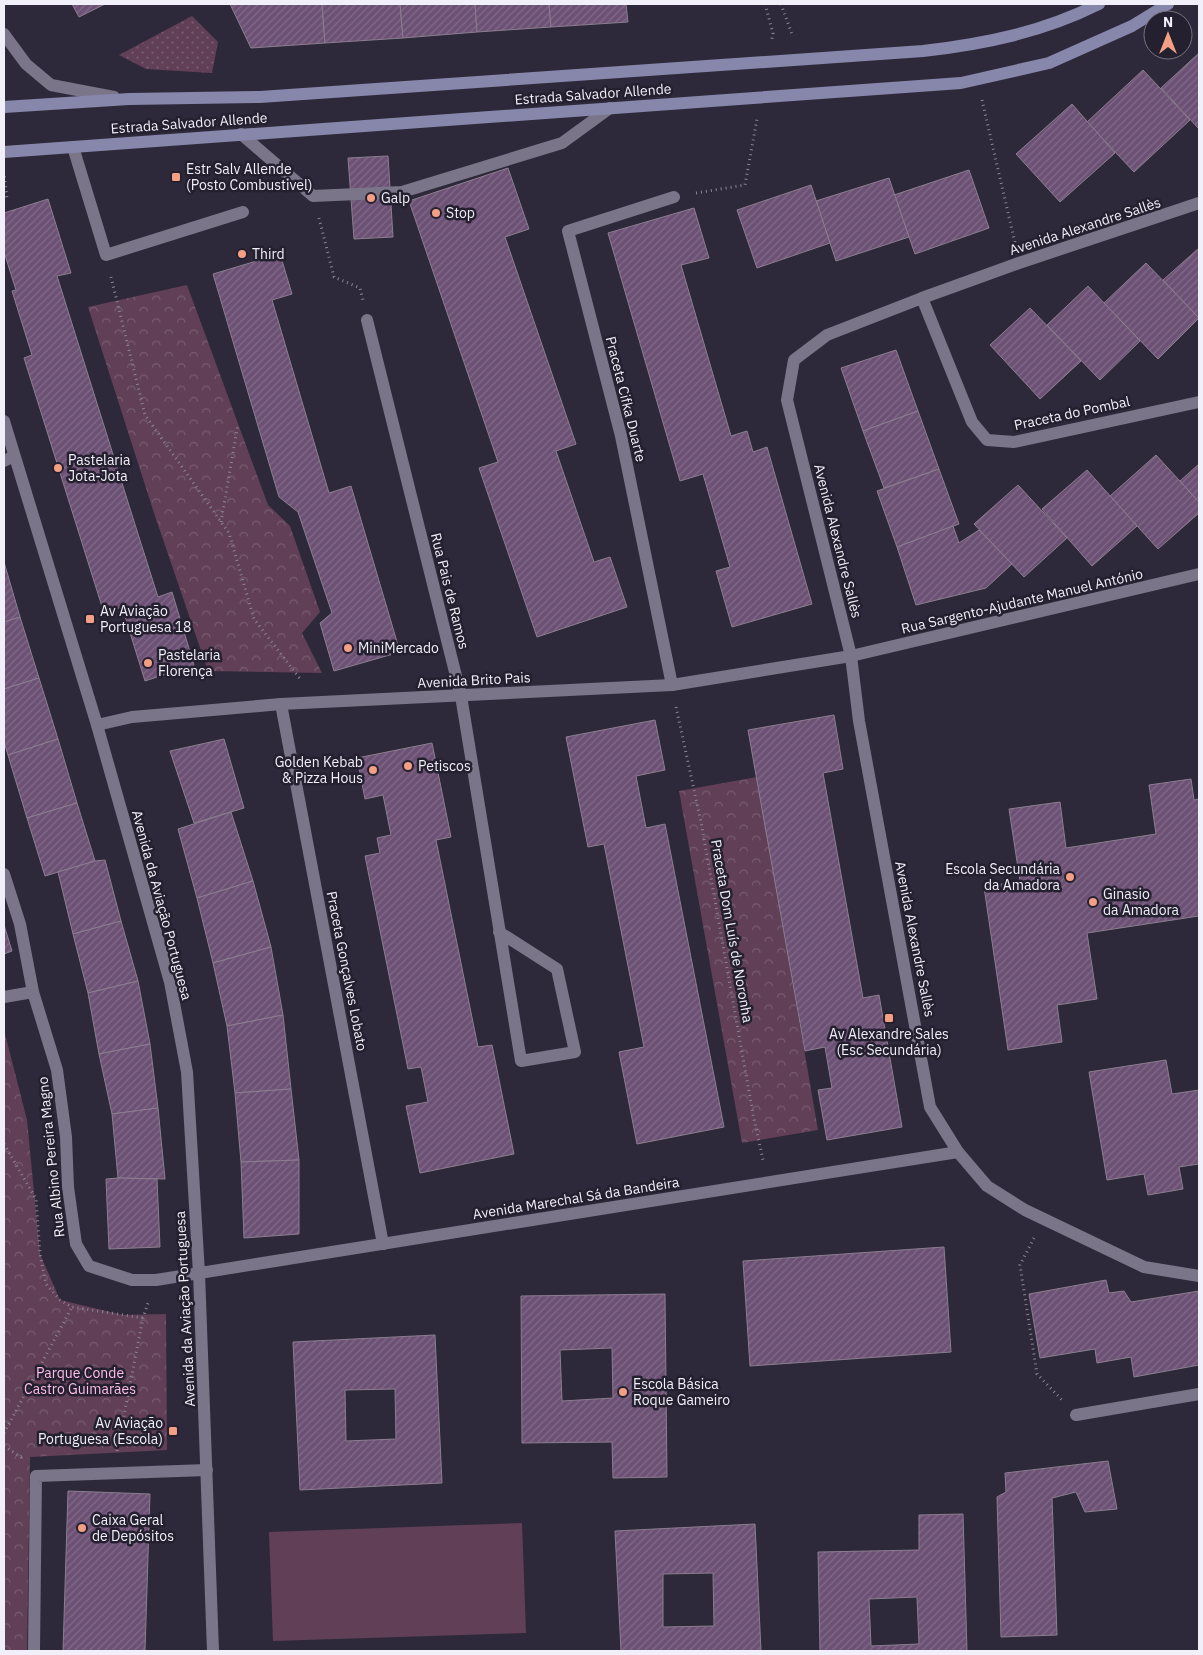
<svg xmlns="http://www.w3.org/2000/svg" width="1203" height="1655" viewBox="0 0 1203 1655" font-family="'IBM Plex Sans',sans-serif">
<style>
.grass{fill:url(#grass-dots)}
.park{fill:url(#park-crowns)}
.pitch{fill:#614057}
.building{fill:url(#building-hatch);stroke:#8b7e8f;fill-rule:evenodd}
.lines{fill:none;stroke-linecap:round;stroke-linejoin:round}
.path{stroke:#8a8694;stroke-width:3;stroke-dasharray:1 4;stroke-linecap:butt}
.service{stroke:#7a7588;stroke-width:12}
.minor{stroke:#7a7588;stroke-width:12}
.tertiary{stroke:#7a7588;stroke-width:12}
.secondary{stroke:#8786ab;stroke-width:12}
.poi-dot{fill:#f39f84;stroke:#24202f;stroke-width:2}
.labels{text-anchor:middle;dominant-baseline:central;stroke-width:5;stroke-linejoin:round;paint-order:stroke}
.street-label{font-size:14px;fill:#f1eff9;stroke:#24202f}
.poi-label{font-size:14px;fill:#f1eff9;stroke:#24202f;text-anchor:start}
.park-label{font-size:14px;fill:#ffbeeb;stroke:#24202f}
</style>
<defs>
<pattern id="grass-dots" width="8" height="8" patternUnits="userSpaceOnUse" patternTransform="scale(1.25)"><rect width="8" height="8" fill="#614057"/><path d="M2 2h.1M6 6h.1" fill="none" stroke="#785c70" stroke-width="1.8" stroke-linecap="round"/></pattern>
<pattern id="park-crowns" width="20" height="18" patternUnits="userSpaceOnUse" patternTransform="scale(1.25)"><rect width="20" height="18" fill="#614057"/><path d="M2 6a3 3 0 1 1 6 0M12 15a3 3 0 1 1 6 0" fill="none" stroke="#785c70"/></pattern>
<pattern id="building-hatch" width="6" height="6" patternUnits="userSpaceOnUse" patternTransform="scale(1.25)"><rect width="6" height="6" fill="#6c5174"/><path d="M-1 1l2-2M0 6l6-6M5 7l2-2" fill="none" stroke="#816a89"/></pattern>
</defs>
<rect width="100%" height="100%" fill="#2e293a"/>
<polygon class="grass" points="192,16 218,42 212,73 146,69 119,55"/>
<g class="park">
<polygon points="187,285 268,505 290,526 320,612 302,633 322,673 208,671 155,516 88,307"/>
<polygon points="757,777 818,1130 742,1143 679,791"/>
<polygon points="4,1030 27,1120 40,1254 60,1300 123,1315 166,1314 167,1450 30,1457 27,1651 4,1651"/>
</g>
<polygon class="pitch" points="522,1523 526,1633 273,1641 269,1532"/>
<g class="building">
<polygon points="72,4 105,4 79,17"/>
<polygon points="230,4 322,4 325,43 251,48"/>
<polygon points="322,4 400,4 403,38 325,43"/>
<polygon points="400,4 475,4 477,32 403,38"/>
<polygon points="475,4 549,4 551,27 477,32"/>
<polygon points="549,4 626,4 628,22 551,27"/>
<polygon points="1199,53 1199,129 1161,88"/>
<polygon points="1143,70 1190,120 1134,172 1087,122"/>
<polygon points="1072,104 1115,153 1060,202 1016,154"/>
<polygon points="388,156 393,237 354,239 348,158"/>
<polygon points="508,168 529,229 505,237 576,444 556,451 594,562 610,557 627,607 537,637 479,468 498,462 409,201"/>
<polygon points="969,170 989,228 915,254 894,195"/>
<polygon points="889,178 909,237 836,261 816,201"/>
<polygon points="811,185 830,243 757,268 737,210"/>
<polygon points="48,199 71,273 57,276 138,534 158,597 172,592 194,665 145,681 122,607 104,613 24,358 32,355 12,291 16,290 4,252 4,213"/>
<polygon points="694,208 709,258 681,265 731,436 747,431 753,452 767,447 812,604 732,627 716,571 730,567 703,474 680,481 608,233"/>
<polygon points="1199,248 1199,318 1163,280"/>
<polygon points="280,254 292,294 272,300 329,493 351,486 400,652 334,671 320,623 332,613 298,512 279,497 213,274"/>
<polygon points="1146,263 1199,318 1158,359 1104,303"/>
<polygon points="1088,286 1140,341 1100,380 1047,325"/>
<polygon points="1030,308 1081,361 1040,399 990,345"/>
<polygon points="896,350 918,411 863,431 841,368"/>
<polygon points="918,411 939,469 884,488 863,431"/>
<polygon points="1156,455 1199,502 1199,513 1158,549 1110,496"/>
<polygon points="1199,464 1199,502 1180,481"/>
<polygon points="939,469 959,524 897,547 877,491"/>
<polygon points="1087,470 1137,526 1092,566 1042,509"/>
<polygon points="1018,485 1067,538 1024,577 974,524"/>
<polygon points="953,526 959,543 979,530 1012,564 986,588 916,605 897,547"/>
<polygon points="4,562 20,617 4,622"/>
<polygon points="20,617 39,678 4,689 4,622"/>
<polygon points="39,678 58,739 8,755 4,742 4,689"/>
<polygon points="834,715 843,769 823,773 863,998 879,995 902,1127 827,1140 818,1090 832,1088 825,1047 805,1051 748,730"/>
<polygon points="655,720 665,770 636,776 646,828 665,824 724,1127 637,1144 619,1052 644,1047 604,844 588,847 566,737"/>
<polygon points="58,739 77,803 27,818 8,755"/>
<polygon points="224,739 244,808 194,823 170,751"/>
<polygon points="432,743 451,837 436,840 478,1047 492,1045 514,1154 420,1173 406,1106 428,1102 421,1067 408,1069 365,856 380,853 377,838 391,835 383,795 365,799 357,758"/>
<polygon points="1191,779 1194,800 1199,799 1199,916 1087,933 1097,999 1057,1005 1062,1042 1008,1050 984,887 1020,881 1009,809 1060,802 1066,848 1156,834 1149,785"/>
<polygon points="77,803 95,861 45,876 27,818"/>
<polygon points="231,812 253,881 197,898 178,829"/>
<polygon points="105,860 121,921 73,934 58,872 95,861"/>
<polygon points="253,881 271,947 213,963 197,898"/>
<polygon points="121,921 138,981 88,993 73,934"/>
<polygon points="4,925 12,951 4,954"/>
<polygon points="271,947 283,1015 227,1026 213,963"/>
<polygon points="138,981 150,1044 99,1054 88,993"/>
<polygon points="283,1015 291,1089 235,1093 227,1026"/>
<polygon points="150,1044 158,1108 112,1114 99,1054"/>
<polygon points="1166,1060 1172,1094 1199,1090 1199,1164 1179,1167 1183,1189 1148,1195 1144,1174 1107,1180 1089,1072"/>
<polygon points="291,1089 299,1160 241,1162 235,1093"/>
<polygon points="158,1108 165,1179 118,1178 112,1114"/>
<polygon points="299,1160 299,1234 244,1238 241,1162"/>
<polygon points="118,1178 157,1179 160,1247 109,1249 106,1179"/>
<polygon points="944,1247 951,1352 750,1366 743,1261"/>
<polygon points="1106,1280 1109,1293 1124,1291 1131,1302 1199,1291 1199,1365 1134,1377 1131,1357 1097,1363 1095,1349 1040,1358 1029,1294"/>
<path d="M 665,1294 L 667,1477 L 613,1478 L 612,1442 L 522,1443 L 521,1296 ZM 612,1348 L 613,1398 L 562,1401 L 560,1350 Z"/>
<path d="M 435,1335 L 442,1483 L 300,1490 L 293,1342 ZM 395,1389 L 396,1439 L 346,1441 L 345,1390 Z"/>
<polygon points="1108,1461 1117,1509 1085,1512 1076,1492 1052,1498 1057,1635 1001,1637 997,1497 1006,1492 1005,1473"/>
<polygon points="68,1491 150,1494 145,1651 63,1651"/>
<path d="M 963,1514 L 967,1651 L 820,1651 L 818,1552 L 919,1550 L 919,1515 ZM 917,1597 L 919,1644 L 871,1646 L 869,1599 Z"/>
<path d="M 755,1524 L 761,1651 L 621,1651 L 615,1531 ZM 713,1573 L 714,1626 L 663,1627 L 663,1574 Z"/>
</g>
<g class="lines">
<g class="path">
<polyline points="765,4 773,33 772,39"/>
<polyline points="781,4 793,37"/>
<polyline points="982,100 1015,243"/>
<polyline points="696,193 745,185 757,119"/>
<polyline points="4,198 7,199 4,173"/>
<polyline points="319,218 334,277 360,288 363,300"/>
<polyline points="111,277 145,415 229,533 254,619 301,680"/>
<polyline points="221,522 238,424"/>
<polyline points="676,707 701,822 753,1114 763,1160"/>
<polyline points="4,1144 36,1199 40,1254 46,1284 60,1300 72,1307 143,1318"/>
<polyline points="1034,1238 1020,1265 1037,1374 1062,1400"/>
<polyline points="4,1433 72,1307"/>
<polyline points="4,1446 21,1457 25,1457"/>
<polyline points="117,1451 143,1318 148,1303"/>
</g>
<g class="service">
<polyline points="241,134 313,196 402,192 562,143 610,108"/>
<polyline points="73,147 106,255 243,212"/>
<polyline points="34,1651 36,1476 207,1470"/>
</g>
<g class="minor">
<polyline points="1199,203 1019,263 922,298 827,335 794,360 787,400 851,656 859,721 930,1107 958,1152 987,1186 1025,1210 1144,1267 1199,1276"/>
<polyline points="922,298 972,422 987,440 1014,442 1199,402"/>
<polyline points="367,320 461,696 521,1061 575,1052 557,969 499,932"/>
<polyline points="4,461 14,456"/>
<polyline points="672,685 621,436 568,231 674,197"/>
<polyline points="281,704 383,1244"/>
<polyline points="97,725 132,717 281,704 672,685 851,656 1199,574"/>
<polyline points="4,874 20,924 33,992 57,1070 66,1137 68,1187 76,1244 89,1266 132,1280 156,1280 958,1152"/>
<polyline points="4,997 33,992"/>
<polyline points="1076,1415 1199,1394"/>
</g>
<g class="tertiary">
<polyline points="4,34 26,64 51,85 114,97"/>
<polyline points="4,421 97,725 170,982 187,1072 199,1273 213,1651"/>
</g>
<g class="secondary">
<path d="M 4,107 L 129,99 L 260,97 L 923,51 C 985,44 1043,32 1099,4"/>
<polyline points="4,152 961,83 1049,63 1132,26 1168,4"/>
</g>
</g>
<g class="poi-dot">
<rect x="171" y="172" width="10" height="10" rx="2.5"/>
<circle cx="371" cy="198" r="5"/>
<circle cx="436" cy="213" r="5"/>
<circle cx="242" cy="254" r="5"/>
<circle cx="58" cy="468" r="5"/>
<rect x="85" y="614" width="10" height="10" rx="2.5"/>
<circle cx="348" cy="648" r="5"/>
<circle cx="148" cy="663" r="5"/>
<circle cx="408" cy="766" r="5"/>
<circle cx="373" cy="770" r="5"/>
<circle cx="1070" cy="877" r="5"/>
<circle cx="1093" cy="902" r="5"/>
<rect x="884" y="1013" width="10" height="10" rx="2.5"/>
<circle cx="623" cy="1392" r="5"/>
<rect x="168" y="1426" width="10" height="10" rx="2.5"/>
<circle cx="82" cy="1528" r="5"/>
</g>
<g class="labels">
<g class="street-label">
<text transform="translate(593 94) rotate(-4)">Estrada Salvador Allende</text>
<text transform="translate(189 123) rotate(-4)">Estrada Salvador Allende</text>
<text transform="translate(1085 226) rotate(-18)">Avenida Alexandre Sallès</text>
<text transform="translate(626 399) rotate(76)">Praceta Cifka Duarte</text>
<text transform="translate(1072 413) rotate(-12)">Praceta do Pombal</text>
<text transform="translate(838 541) rotate(76)">Avenida Alexandre Sallès</text>
<text transform="translate(450 591) rotate(76)">Rua Pais de Ramos</text>
<text transform="translate(1022 601) rotate(-13)">Rua Sargento-Ajudante Manuel António</text>
<text transform="translate(474 680) rotate(-3)">Avenida Brito Pais</text>
<text transform="translate(162 905) rotate(75)">Avenida da Aviação Portuguesa</text>
<text transform="translate(732 931) rotate(80)">Praceta Dom Luís de Noronha</text>
<text transform="translate(915 939) rotate(79)">Avenida Alexandre Sallès</text>
<text transform="translate(347 971) rotate(79)">Praceta Gonçalves Lobato</text>
<text transform="translate(51 1157) rotate(-96)">Rua Albino Pereira Magno</text>
<text transform="translate(576 1198) rotate(-9)">Avenida Marechal Sá da Bandeira</text>
<text transform="translate(185 1309) rotate(-93)">Avenida da Aviação Portuguesa</text>
</g>
<g class="poi-label">
<text x="186" y="169">Estr Salv Allende<tspan x="186" dy="16">(Posto Combustivel)</tspan></text>
<text x="381" y="198">Galp</text>
<text x="446" y="213">Stop</text>
<text x="252" y="254">Third</text>
<text x="68" y="460">Pastelaria<tspan x="68" dy="16">Jota-Jota</tspan></text>
<text x="100" y="611">Av Aviação<tspan x="100" dy="16">Portuguesa 18</tspan></text>
<text x="358" y="648">MiniMercado</text>
<text x="158" y="655">Pastelaria<tspan x="158" dy="16">Florença</tspan></text>
<text x="363" y="762" text-anchor="end">Golden Kebab<tspan x="363" dy="16">&amp; Pizza Hous</tspan></text>
<text x="418" y="766">Petiscos</text>
<text x="1060" y="869" text-anchor="end">Escola Secundária<tspan x="1060" dy="16">da Amadora</tspan></text>
<text x="1103" y="894">Ginasio<tspan x="1103" dy="16">da Amadora</tspan></text>
<text x="889" y="1034" text-anchor="middle">Av Alexandre Sales<tspan x="889" dy="16">(Esc Secundária)</tspan></text>
<text x="633" y="1384">Escola Básica<tspan x="633" dy="16">Roque Gameiro</tspan></text>
<text x="163" y="1423" text-anchor="end">Av Aviação<tspan x="163" dy="16">Portuguesa (Escola)</tspan></text>
<text x="92" y="1520">Caixa Geral<tspan x="92" dy="16">de Depósitos</tspan></text>
</g>
<g class="park-label">
<text x="80" y="1373">Parque Conde<tspan x="80" dy="16">Castro Guimarães</tspan></text>
</g>
</g>
<rect width="1203" height="1655" fill="none" stroke="#f1eff9" stroke-width="10"/>
<g transform="translate(1168 35)"><circle r="24" fill="#24202f" stroke="#767380"/>
<path d="M0-4L9 19L0 12L-9 19Z" fill="#f39f84"/>
<text y="-8" font-size="14" font-weight="bold" text-anchor="middle" fill="#f1eff9">N</text>
</g>
</svg>
